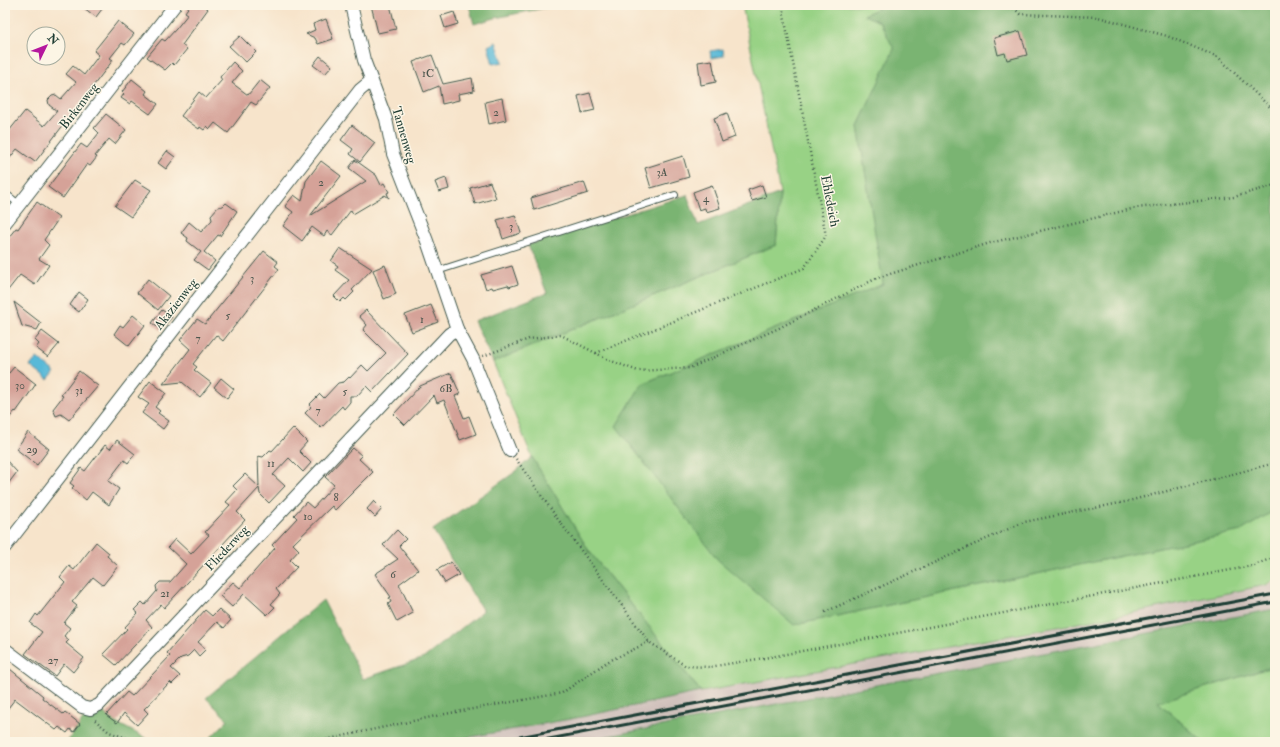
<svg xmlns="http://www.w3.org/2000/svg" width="1280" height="747" viewBox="0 0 1280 747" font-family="'IM FELL Double Pica',serif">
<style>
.industrial{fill:#cfc0bb}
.green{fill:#98d285;stroke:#5c885c}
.forest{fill:#7ab472;stroke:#4c7853}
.water{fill:#59b9d8;stroke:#3c7b86}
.building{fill:#d5a298}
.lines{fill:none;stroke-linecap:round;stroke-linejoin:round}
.service-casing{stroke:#3f564b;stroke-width:8}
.minor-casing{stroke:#3f564b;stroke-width:14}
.path{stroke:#3f564b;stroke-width:2.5;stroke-dasharray:1 3;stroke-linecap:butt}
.service{stroke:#fff;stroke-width:6}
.minor{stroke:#fff;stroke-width:12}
.rail{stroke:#1f3d34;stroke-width:3}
.labels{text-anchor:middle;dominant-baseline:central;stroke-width:3;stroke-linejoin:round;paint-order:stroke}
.number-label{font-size:11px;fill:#4c564d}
.street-label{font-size:13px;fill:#1f3d34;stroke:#fcf5e5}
</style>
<rect width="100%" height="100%" fill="#fcf5e5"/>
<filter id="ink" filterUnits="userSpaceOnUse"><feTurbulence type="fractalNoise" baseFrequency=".025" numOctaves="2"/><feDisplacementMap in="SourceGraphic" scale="8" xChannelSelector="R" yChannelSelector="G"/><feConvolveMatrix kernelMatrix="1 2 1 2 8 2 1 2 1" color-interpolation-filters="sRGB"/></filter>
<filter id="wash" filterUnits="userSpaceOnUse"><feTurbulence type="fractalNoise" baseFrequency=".012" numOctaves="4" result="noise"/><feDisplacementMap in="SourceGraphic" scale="16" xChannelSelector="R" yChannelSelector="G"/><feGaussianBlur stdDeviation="0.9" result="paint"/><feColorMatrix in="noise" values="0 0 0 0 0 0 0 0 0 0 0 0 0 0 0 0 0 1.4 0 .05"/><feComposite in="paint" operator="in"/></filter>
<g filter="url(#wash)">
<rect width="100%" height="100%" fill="#f7e4cb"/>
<polygon class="industrial" points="1275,583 1275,609 577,742 442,742 576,718 701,692 1117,616"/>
<g class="green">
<polygon points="742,5 885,5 865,15 880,22 895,49 858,126 884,284 642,384 794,625 1240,531 1275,510 1275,580 1266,585 1117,616 701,692 589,551 532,457 493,362 776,245 780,193"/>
<polygon points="1275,666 1275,742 1203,742 1158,702"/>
</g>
<g class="forest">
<polygon points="469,5 559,5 495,18 474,24"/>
<polygon points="885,5 1275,5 1275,510 1241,531 794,625 718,560 616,426 642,384 883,284 858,126 894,49 880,22 864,15"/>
<polygon points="780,193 776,245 493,362 474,321 547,293 528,245 687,195 698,225"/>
<polygon points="532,457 589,551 701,692 576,718 442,742 206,742 228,720 206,698 323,600 363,679 424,658 483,611 433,530 515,472"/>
<polygon points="1275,609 1275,666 1158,702 1203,742 577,742"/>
<polygon points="101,711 117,723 153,742 67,742 84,718 93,720"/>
</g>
<g class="water">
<polygon points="496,42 503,62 493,64 488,46"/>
<polygon points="723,49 724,56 711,58 710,51"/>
<polygon points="37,358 55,372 48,380 30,366"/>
</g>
<g id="blocks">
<g class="building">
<polygon points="80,5 105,5 96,17"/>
<polygon points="190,5 203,5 208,9 182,45 187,49 174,65 172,63 165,70 147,57 162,39 165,41 176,29 188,14 185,12"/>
<polygon points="371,5 390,5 396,29 378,33"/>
<polygon points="454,12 458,24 445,28 441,16"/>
<polygon points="326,19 333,39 318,44 315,38 306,34 315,30 313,24"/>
<polygon points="118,21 134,34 125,45 122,43 110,58 113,60 35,162 17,149 5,164 5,136 25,111 44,126 57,111 49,105 48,100 52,96 56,95 61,99 76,82 66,74 73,66 84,75 99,55 94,51"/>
<polygon points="1020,31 1027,55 1007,60 1005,53 998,55 994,38"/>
<polygon points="240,36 256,52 246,62 229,46"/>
<polygon points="432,55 443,84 472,78 474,91 458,94 459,100 442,104 439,86 424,92 413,62"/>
<polygon points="320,56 332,66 325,74 313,65"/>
<polygon points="712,60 716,82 701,85 698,62"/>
<polygon points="233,62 242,71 232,83 248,95 260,80 270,88 256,105 251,102 228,133 215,123 210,129 207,126 204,130 200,127 199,129 181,116 199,92 206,98 222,80 220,77"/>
<polygon points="132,79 147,91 145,94 158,104 150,114 132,101 130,104 121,98 124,94 122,92"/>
<polygon points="590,93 595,110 582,113 578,96"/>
<polygon points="502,98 506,120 489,124 485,102"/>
<polygon points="727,113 735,137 722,142 714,118"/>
<polygon points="106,114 126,130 115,144 109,139 95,156 97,157 90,166 87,164 63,198 48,187 81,144 87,148 99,133 94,128"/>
<polygon points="352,125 375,143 360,162 350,154 353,149 341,140"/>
<polygon points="167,151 175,157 166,169 158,163"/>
<polygon points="683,156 689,177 651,188 645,168"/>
<polygon points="355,160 376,175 381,185 384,183 389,192 387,193 389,198 385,195 353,214 351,210 332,235 327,231 324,236 312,227 302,241 283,226 293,212 285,206 294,195 302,201 306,181 321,161 341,176 310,216 366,181 349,168"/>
<polygon points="446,178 449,189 439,192 435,182"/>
<polygon points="135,180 151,190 131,217 115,206"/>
<polygon points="490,182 496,198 475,204 470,188"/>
<polygon points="584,182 588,193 534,210 531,198"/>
<polygon points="712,185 720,208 706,212 705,208 699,210 693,192"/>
<polygon points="762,185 766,197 752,201 748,190"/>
<polygon points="37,202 59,218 44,240 49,245 39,259 49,265 35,285 20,275 5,294 5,242 16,228 18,229"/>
<polygon points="226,203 237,211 220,236 218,235 204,252 215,261 208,270 194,260 201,252 187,241 188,238 181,233 189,222 201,232 212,220 211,215 218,207 223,206"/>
<polygon points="515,215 521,233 503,239 497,220"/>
<polygon points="340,248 372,269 352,290 354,292 346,300 344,298 340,302 334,296 349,280 335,270 338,266 331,261"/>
<polygon points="264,251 278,262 275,266 279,269 223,341 216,335 193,364 197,367 194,370 211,383 200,397 182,382 163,384 190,349 180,340 197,319 205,324"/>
<polygon points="385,265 396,294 384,299 373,270"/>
<polygon points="512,266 518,284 509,287 508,285 493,289 492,287 486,289 481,275"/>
<polygon points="148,279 169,296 158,310 137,293"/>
<polygon points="79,292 88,299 79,312 70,305"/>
<polygon points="14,302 41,323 37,330 22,326"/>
<polygon points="431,305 438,322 412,332 405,315"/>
<polygon points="162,310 172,317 161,330 152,323"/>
<polygon points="366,310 408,354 372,392 366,386 357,396 350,396 350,402 344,409 342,406 321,428 305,413 311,407 309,405 320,394 324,398 338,383 344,382 349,377 350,378 362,365 368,371 386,353 363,330 367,325 359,316"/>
<polygon points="133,315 145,325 129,346 114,334 120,325 123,327"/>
<polygon points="42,331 59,344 48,357 36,348 39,344 35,340"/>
<polygon points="14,367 36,384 16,412 15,411 5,423 5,370 9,373"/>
<polygon points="79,371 98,386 69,420 61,414 56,416 53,409 63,396 61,395"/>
<polygon points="451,373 460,394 455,396 464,418 469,416 476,434 460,440 444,400 437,403 434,395 405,425 394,414 420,386"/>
<polygon points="221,378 234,389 227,398 214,387"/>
<polygon points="150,381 166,393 155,407 160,411 158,413 169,421 163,429 142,413 149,404 138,397"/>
<polygon points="293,428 307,442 299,451 311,463 303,472 289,458 273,475 285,486 269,503 260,494 259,488 237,512 245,520 164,608 161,604 146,620 152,627 116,665 103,654 127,629 125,627 138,613 134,610 142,602 145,605 157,591 156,586 160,582 170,582 186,564 168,547 175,539 191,554 209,535 205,532 230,505 226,502 237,490 233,486 245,474 259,487 258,456 263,457 270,450 272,451"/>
<polygon points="28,432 49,449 37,465 16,449"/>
<polygon points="117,440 135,454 128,463 124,460 108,481 119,489 109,505 92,492 86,500 72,488 74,486 70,483 81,468 85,471 105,445 110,449"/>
<polygon points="353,448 362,456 359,459 373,472 335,510 332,506 293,544 299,550 290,560 297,567 276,589 280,594 271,604 275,607 267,615 244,594 232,607 220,596 233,582 240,588 275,548 272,545 297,518 294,515 306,502 313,508 334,485 325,477"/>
<polygon points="5,459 17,472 5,488"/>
<polygon points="374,501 382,509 375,517 367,509"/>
<polygon points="397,530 406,539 399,546 418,570 399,584 413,613 397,622 388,604 391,602 389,598 391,597 375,574 398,559 383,545"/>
<polygon points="96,542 109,553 107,556 118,566 103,585 93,577 72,602 77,606 64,623 70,628 64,636 69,640 66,643 84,658 73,672 64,664 55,676 25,654 42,632 30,623 36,614 38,616 65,582 60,577 69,566 74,570"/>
<polygon points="451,562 459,575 445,583 437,570"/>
<polygon points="219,609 231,620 224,628 217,622 198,642 206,649 199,656 194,650 188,656 181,658 171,668 180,676 172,684 170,682 144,709 148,713 137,725 124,713 117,723 106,715 127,692 132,696 170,656 167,653 205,610 212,616"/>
<polygon points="10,669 43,696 42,698 63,714 65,712 80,724 74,732 70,729 67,733 59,727 56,730 15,699 5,712 5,675"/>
</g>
</g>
</g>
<g filter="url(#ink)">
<use href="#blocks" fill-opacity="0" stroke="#3f564b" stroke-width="1"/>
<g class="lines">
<g class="service-casing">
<g id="service">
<polyline points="5,193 20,205"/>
<polyline points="437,271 675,195"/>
</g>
</g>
<g class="minor-casing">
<g id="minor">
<polyline points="351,5 364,60 386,119 393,154 427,241 457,329 473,359 510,451"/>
<polyline points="5,223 175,5"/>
<polyline points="5,547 360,90 371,81"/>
<polyline points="5,649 82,707 90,709 99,705 449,334 457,329"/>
</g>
</g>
<g class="path">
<polyline points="1011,5 1020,14 1098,17 1167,36 1218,57 1275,112"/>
<polyline points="596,353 804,268 826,236 782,5"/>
<polyline points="483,356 529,339 561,335 609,360 638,371 690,368 779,328 877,278 990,243 1136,208 1234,197 1275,185"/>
<polyline points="516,459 557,518 649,642 686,666 709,667 776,656 1252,566 1275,557"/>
<polyline points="825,612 1024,522 1125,502 1275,463"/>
<polyline points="95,720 109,732 138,742"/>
<polyline points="315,742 450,713 562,693 607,662 649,642"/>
</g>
<use href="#service" class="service"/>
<use href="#minor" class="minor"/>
<g class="rail">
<polyline points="492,742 1275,594"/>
<polyline points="533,742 1275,602"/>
</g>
</g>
</g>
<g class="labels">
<g class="number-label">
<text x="428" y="73">1C</text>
<text x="496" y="112">2</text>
<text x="662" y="172">3A</text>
<text x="321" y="182">2</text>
<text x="706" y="198">4</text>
<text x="511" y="226">3</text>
<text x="252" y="278">3</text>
<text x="228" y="315">5</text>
<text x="422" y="319">1</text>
<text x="198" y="338">7</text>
<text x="20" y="385">30</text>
<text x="446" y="388">6B</text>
<text x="79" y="390">31</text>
<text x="345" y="391">5</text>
<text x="318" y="410">7</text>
<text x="32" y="449">29</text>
<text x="271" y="463">11</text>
<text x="336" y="497">8</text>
<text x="308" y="516">10</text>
<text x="393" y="574">6</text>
<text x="165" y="593">21</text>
<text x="53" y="660">27</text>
</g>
<g class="street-label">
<text transform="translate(79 106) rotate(-52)">Birkenweg</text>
<text transform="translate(404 135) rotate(74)">Tannenweg</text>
<text transform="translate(830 201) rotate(79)">Ehledeich</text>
<text transform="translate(176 304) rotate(-52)">Akazienweg</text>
<text transform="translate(227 548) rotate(-47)">Fliederweg</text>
</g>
</g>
<rect width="1280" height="747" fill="none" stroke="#fcf5e5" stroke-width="20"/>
<g transform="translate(46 46) rotate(47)"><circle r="19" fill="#fcf5e5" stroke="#a4ab9e"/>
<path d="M0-3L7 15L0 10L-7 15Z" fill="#b5179e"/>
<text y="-6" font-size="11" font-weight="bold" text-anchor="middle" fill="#1f3d34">N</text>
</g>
</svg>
